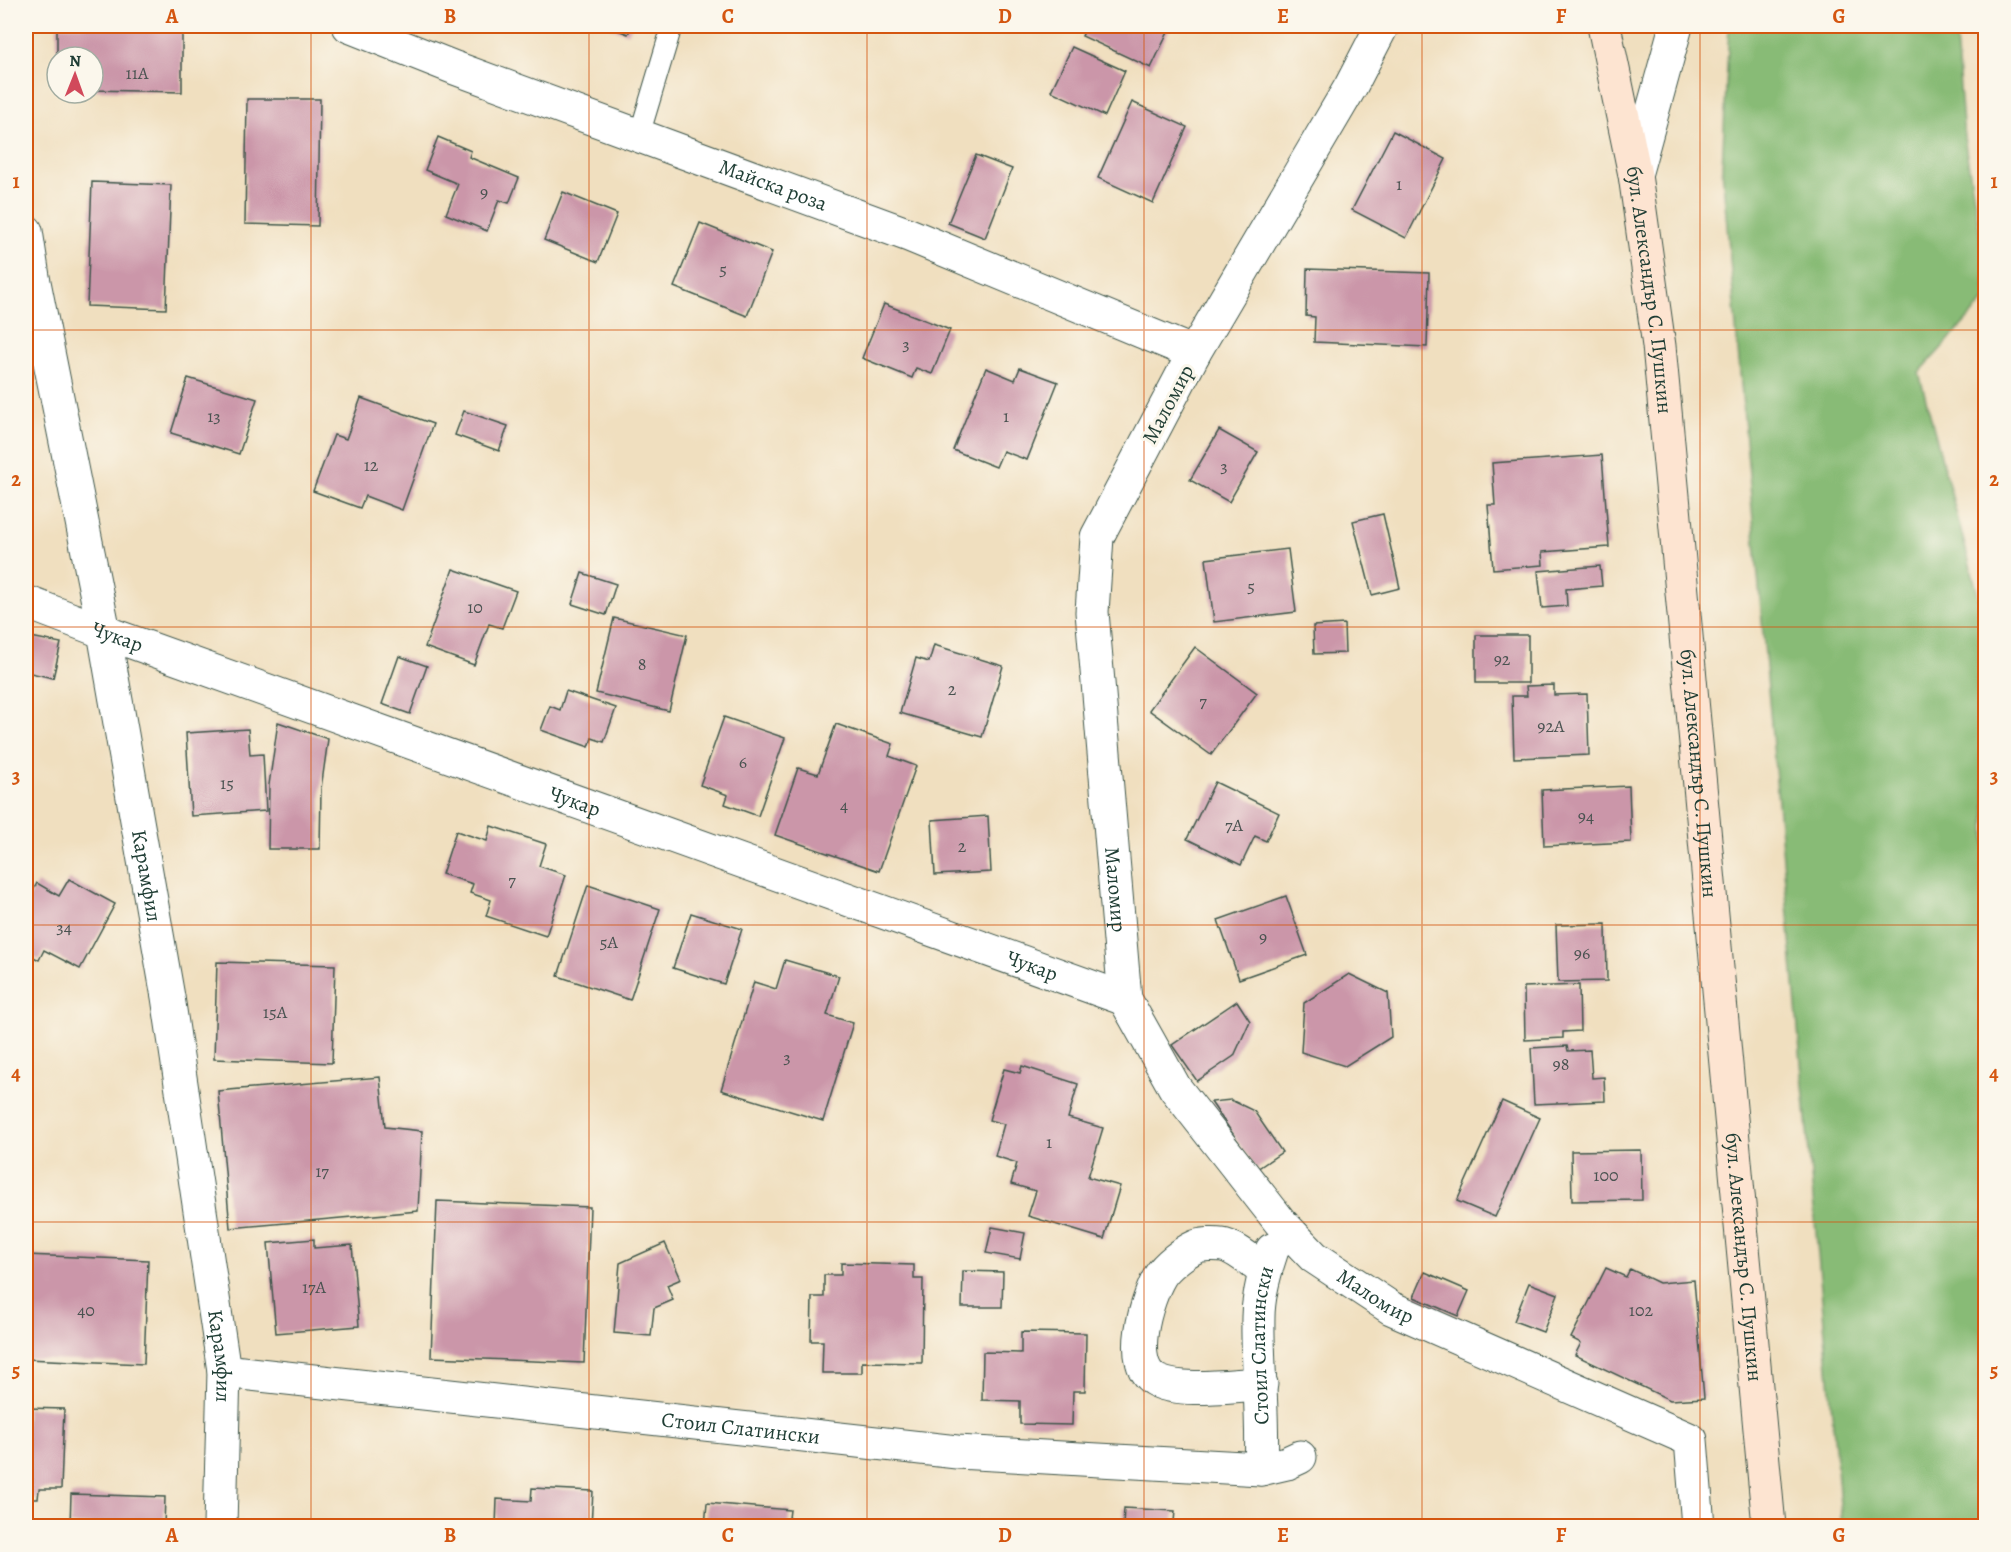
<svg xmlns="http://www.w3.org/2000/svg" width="2011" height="1552" viewBox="0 0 2011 1552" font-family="Alegreya,serif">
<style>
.forest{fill:#88bb76;stroke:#547c55;stroke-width:1.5}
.building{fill:#cb96a9}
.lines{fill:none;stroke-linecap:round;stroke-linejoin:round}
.lane-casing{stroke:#3e5549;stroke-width:22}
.street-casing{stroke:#3e5549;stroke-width:35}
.secondary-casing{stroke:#3e5549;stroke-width:35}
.lane{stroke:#fff;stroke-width:20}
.street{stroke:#fff;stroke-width:33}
.secondary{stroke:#fde4d1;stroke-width:33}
.grid{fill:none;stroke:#d45610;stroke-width:1.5;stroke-opacity:0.55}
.labels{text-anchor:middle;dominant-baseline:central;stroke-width:6;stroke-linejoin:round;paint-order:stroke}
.number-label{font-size:18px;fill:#4a5351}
.street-label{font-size:21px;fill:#1f3d34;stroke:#fbf7ec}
.neatline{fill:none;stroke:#d45610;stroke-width:2}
.grid-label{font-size:20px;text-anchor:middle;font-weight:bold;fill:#d45610}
</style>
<rect width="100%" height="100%" fill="#fbf7ec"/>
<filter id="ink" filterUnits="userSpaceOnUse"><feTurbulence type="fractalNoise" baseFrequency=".0167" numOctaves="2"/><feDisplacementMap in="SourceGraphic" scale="12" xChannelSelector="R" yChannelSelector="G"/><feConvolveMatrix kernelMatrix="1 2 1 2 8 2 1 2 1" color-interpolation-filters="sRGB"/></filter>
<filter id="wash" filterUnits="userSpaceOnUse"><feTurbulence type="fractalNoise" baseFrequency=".008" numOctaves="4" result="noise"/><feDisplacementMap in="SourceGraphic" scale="24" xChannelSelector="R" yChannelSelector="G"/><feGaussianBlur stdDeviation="1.35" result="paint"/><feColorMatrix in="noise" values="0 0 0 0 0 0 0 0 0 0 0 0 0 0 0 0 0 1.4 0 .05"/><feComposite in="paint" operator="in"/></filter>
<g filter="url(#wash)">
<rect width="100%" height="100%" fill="#f0dfbf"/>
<polygon class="forest" points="1729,26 1955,26 1964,137 1985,266 1985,300 1919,373 1985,621 1985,1526 1842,1526 1722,169"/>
<g id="blocks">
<g class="building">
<polygon points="57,26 182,26 182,92 93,90 93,57 57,57"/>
<polygon points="607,26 632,26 628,34"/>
<polygon points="1087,26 1171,26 1151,68 1082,36"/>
<polygon points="1072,47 1125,71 1105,116 1051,91"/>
<polygon points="247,99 320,99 318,226 245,224"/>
<polygon points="1132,102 1187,127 1153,203 1098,178"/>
<polygon points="1393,131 1446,159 1406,238 1352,210"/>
<polygon points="438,137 471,151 469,157 519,178 509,203 499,200 487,231 446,214 458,184 425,170"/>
<polygon points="976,155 1012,169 985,238 948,223"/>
<polygon points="92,182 171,185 166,309 87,306"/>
<polygon points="563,192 617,214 598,262 544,240"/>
<polygon points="700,223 772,252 747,316 674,287"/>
<polygon points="1307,269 1429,273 1427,347 1314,342 1315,317 1306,316"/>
<polygon points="884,304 950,330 932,374 916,368 912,378 862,358"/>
<polygon points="986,368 1015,380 1020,368 1058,382 1027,460 1003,451 996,467 953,450"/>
<polygon points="188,378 257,399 239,454 171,433"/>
<polygon points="361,398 433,424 402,510 365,496 360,508 313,491 334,435 346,439"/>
<polygon points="464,411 508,426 499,451 455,435"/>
<polygon points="1219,430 1258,452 1229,502 1190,480"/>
<polygon points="1602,455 1609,547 1542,552 1543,565 1493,569 1488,505 1495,505 1492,463"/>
<polygon points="1383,514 1400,588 1372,595 1353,521"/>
<polygon points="1288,549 1296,612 1214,622 1206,559"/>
<polygon points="1600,566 1602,586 1566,589 1567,606 1542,608 1538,571"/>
<polygon points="453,569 516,591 502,628 489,624 474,665 425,647"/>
<polygon points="582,573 616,584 606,615 572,604"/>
<polygon points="614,618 687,635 669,711 596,693"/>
<polygon points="1344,624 1345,653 1314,654 1313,626"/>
<rect x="1476" y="635" width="52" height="48"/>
<polygon points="26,636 61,643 53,678 26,672"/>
<polygon points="934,645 1003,666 982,737 900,713 916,658 929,662"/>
<polygon points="1195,647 1257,693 1211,755 1149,710"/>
<polygon points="399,656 427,666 410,714 382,704"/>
<polygon points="1554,685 1554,695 1587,694 1589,755 1514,758 1512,696 1527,696 1526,686"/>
<polygon points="566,691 616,708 604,742 592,738 589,747 541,730 550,706 560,710"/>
<polygon points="724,717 785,738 758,816 725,804 728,795 700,785"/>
<polygon points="278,722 328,739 321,789 320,849 268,849 269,785"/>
<polygon points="836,724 893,744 889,756 916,766 879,871 775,835 798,768 818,774"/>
<polygon points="248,729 250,755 263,754 266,811 191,816 186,733"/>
<polygon points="1215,782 1279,813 1266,841 1255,836 1241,865 1187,839"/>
<polygon points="1629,786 1631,842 1544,846 1542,790"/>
<polygon points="988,816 991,872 935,875 932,820"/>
<polygon points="491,826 546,844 539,866 566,875 546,936 486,916 491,900 470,893 473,884 442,874 456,831 487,841"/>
<polygon points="69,879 115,904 80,969 44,950 39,960 26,953 26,896 29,898 37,883 59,896"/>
<polygon points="588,885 660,909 630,1000 558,976"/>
<polygon points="1286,896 1307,955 1239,979 1218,920"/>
<polygon points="691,913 742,929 724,984 673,968"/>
<polygon points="1606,924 1607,981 1558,982 1556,925"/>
<polygon points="785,960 839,976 827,1015 853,1023 823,1121 721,1090 754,982 776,989"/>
<polygon points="217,962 335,965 332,1063 214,1059"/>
<polygon points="1349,974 1388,993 1391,1037 1345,1066 1301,1052 1304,1003"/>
<polygon points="1579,985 1580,1031 1563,1032 1563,1038 1525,1040 1524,987"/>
<polygon points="1237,1001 1250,1021 1234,1056 1197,1081 1172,1045"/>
<polygon points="1567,1046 1568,1051 1590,1050 1592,1078 1604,1077 1605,1101 1534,1104 1531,1048"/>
<polygon points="1022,1066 1078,1084 1068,1118 1103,1128 1088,1177 1120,1186 1104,1239 1028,1216 1036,1191 1011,1184 1017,1163 995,1156 1004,1124 989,1120 1004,1069 1020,1073"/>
<polygon points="380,1077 385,1127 422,1131 418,1211 230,1228 218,1091"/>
<polygon points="1231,1100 1254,1111 1282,1152 1257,1169 1211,1102"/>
<polygon points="1502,1101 1540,1118 1495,1217 1457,1201"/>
<polygon points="1641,1150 1642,1200 1572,1201 1571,1151"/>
<polygon points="437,1201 590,1207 584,1363 431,1357"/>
<polygon points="992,1227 1025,1233 1020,1259 986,1253"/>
<polygon points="314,1239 314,1248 352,1245 359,1326 276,1333 268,1243"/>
<polygon points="665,1243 681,1279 667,1285 673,1300 654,1308 651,1336 614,1333 620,1263"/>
<polygon points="26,1255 148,1260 144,1364 26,1359"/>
<polygon points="841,1263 914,1265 914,1279 923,1279 922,1363 862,1362 862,1373 822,1373 823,1341 811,1341 812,1297 824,1297 824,1275 841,1275"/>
<polygon points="1606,1268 1626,1277 1630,1269 1659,1283 1694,1280 1704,1398 1670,1400 1575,1355 1581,1343 1571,1338"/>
<polygon points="963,1271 1003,1272 1002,1307 962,1307"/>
<polygon points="1425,1272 1469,1291 1458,1316 1414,1297"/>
<polygon points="1529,1283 1558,1294 1543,1332 1514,1321"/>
<polygon points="1021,1332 1086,1333 1085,1391 1073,1391 1072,1425 1020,1424 1020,1401 982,1400 983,1352 1021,1353"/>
<polygon points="26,1408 64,1409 61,1489 39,1489 38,1499 26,1499"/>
<polygon points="532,1488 593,1491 591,1526 496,1526 497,1499 531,1501"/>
<polygon points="71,1494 165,1497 164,1526 70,1525"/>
<polygon points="707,1503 790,1510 788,1526 705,1526"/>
<polygon points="1124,1508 1175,1511 1174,1522 1217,1525 1217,1526 1123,1526"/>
</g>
</g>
</g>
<g filter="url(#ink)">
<use href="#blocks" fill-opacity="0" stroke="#3e5549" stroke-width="1.5"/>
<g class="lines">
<g class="lane-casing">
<polyline id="lane" points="639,136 672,26"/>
</g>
<g class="street-casing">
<g id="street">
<path id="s1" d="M 349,26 L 455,68 L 909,235 L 1194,353"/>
<path id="s2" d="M 1382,26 L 1351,86 L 1194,353 L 1097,537 L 1092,612 L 1125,999 L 1175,1088 L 1281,1223 L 1314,1257 L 1391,1308 L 1691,1440 L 1698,1526"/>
<polyline points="1635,175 1676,26"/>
<path id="s3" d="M 26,231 L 33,277 L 104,632 L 168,997 L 224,1371 L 220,1526"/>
<path id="s4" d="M 26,602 L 104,632 L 1125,999"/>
<path id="s5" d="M 224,1371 L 957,1452 L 1261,1469 L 1287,1463 L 1300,1457"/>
<path d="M 1261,1384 C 1232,1385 1182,1393 1157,1381 C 1125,1366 1147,1298 1160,1276 C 1166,1266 1184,1252 1195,1247 C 1201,1244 1215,1244 1222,1245 C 1233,1246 1255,1264 1265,1271"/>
<path id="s6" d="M 1261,1469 C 1264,1418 1257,1368 1258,1317 C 1258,1295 1265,1271 1272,1250"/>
</g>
</g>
<g class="secondary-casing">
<g id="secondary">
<path id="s7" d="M 1604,26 L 1635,175 L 1659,346 L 1769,1526"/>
</g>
</g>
<use href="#lane" class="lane"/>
<use href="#street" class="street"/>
<use href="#secondary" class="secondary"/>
</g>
</g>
<path class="grid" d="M 311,26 L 311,1526M 589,26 L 589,1526M 867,26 L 867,1526M 1144,26 L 1144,1526M 1422,26 L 1422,1526M 1700,26 L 1700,1526M 26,330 L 1986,330M 26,627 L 1986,627M 26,925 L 1986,925M 26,1222 L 1986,1222"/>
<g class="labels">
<g class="number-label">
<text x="137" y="73">11А</text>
<text x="1399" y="184">1</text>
<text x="484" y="192">9</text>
<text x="723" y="269">5</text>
<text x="906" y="344">3</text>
<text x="214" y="416">13</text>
<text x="1006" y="416">1</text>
<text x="371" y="465">12</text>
<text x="1224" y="466">3</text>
<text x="1251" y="586">5</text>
<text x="475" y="607">10</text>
<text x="1502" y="659">92</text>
<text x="642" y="664">8</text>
<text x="952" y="689">2</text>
<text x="1203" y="701">7</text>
<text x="1551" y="726">92А</text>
<text x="743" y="762">6</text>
<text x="227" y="783">15</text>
<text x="844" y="805">4</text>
<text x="1586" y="816">94</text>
<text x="1234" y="825">7А</text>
<text x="962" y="846">2</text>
<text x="512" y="880">7</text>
<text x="64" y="927">34</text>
<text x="1263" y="937">9</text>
<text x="609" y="942">5А</text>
<text x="1582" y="953">96</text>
<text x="275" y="1012">15А</text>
<text x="787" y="1057">3</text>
<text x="1561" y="1064">98</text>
<text x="1049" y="1142">1</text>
<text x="322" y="1171">17</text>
<text x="1606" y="1175">100</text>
<text x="314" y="1287">17А</text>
<text x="86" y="1310">40</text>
<text x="1641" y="1310">102</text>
</g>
<g class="street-label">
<text stroke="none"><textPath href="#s1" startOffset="453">Майска роза</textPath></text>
<text stroke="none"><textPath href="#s7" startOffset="268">бул. Александър С. Пушкин</textPath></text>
<text transform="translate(1168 404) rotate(-62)">Маломир</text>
<text stroke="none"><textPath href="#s4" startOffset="98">Чукар</textPath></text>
<text stroke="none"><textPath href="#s7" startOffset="754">бул. Александър С. Пушкин</textPath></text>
<text stroke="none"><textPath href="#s4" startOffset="584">Чукар</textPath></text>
<text stroke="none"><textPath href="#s3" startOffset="656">Карамфил</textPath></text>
<text stroke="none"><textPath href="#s2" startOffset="939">Маломир</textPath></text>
<text stroke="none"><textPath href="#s4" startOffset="1070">Чукар</textPath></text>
<text stroke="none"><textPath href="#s7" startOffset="1240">бул. Александър С. Пушкин</textPath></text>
<text stroke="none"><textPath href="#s2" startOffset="1443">Маломир</textPath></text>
<text stroke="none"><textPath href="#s6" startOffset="124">Стоил Слатински</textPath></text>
<text stroke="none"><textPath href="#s3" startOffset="1142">Карамфил</textPath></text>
<text stroke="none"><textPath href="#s5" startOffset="520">Стоил Слатински</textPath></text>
</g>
</g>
<rect width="2011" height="1552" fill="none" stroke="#fbf7ec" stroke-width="66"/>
<g transform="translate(75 75) rotate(1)"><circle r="28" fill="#fbf7ec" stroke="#a3ada2" stroke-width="1.5"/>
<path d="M0-4.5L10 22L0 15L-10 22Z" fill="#d1495b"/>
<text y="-9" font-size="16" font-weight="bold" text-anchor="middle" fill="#1f3d34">N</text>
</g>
<rect x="33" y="33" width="1945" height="1486" class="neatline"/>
<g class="grid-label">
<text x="172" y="23">A</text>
<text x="450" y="23">B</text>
<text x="728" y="23">C</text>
<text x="1005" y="23">D</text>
<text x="1283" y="23">E</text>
<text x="1561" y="23">F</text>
<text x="1839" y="23">G</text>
<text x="16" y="188">1</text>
<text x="1994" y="188">1</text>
<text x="16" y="486">2</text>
<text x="1994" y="486">2</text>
<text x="16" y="783">3</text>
<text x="1994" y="783">3</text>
<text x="16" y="1080">4</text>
<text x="1994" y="1080">4</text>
<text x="16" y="1377">5</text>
<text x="1994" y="1377">5</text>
<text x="172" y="1542">A</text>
<text x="450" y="1542">B</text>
<text x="728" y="1542">C</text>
<text x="1005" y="1542">D</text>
<text x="1283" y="1542">E</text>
<text x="1561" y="1542">F</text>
<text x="1839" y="1542">G</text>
</g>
</svg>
